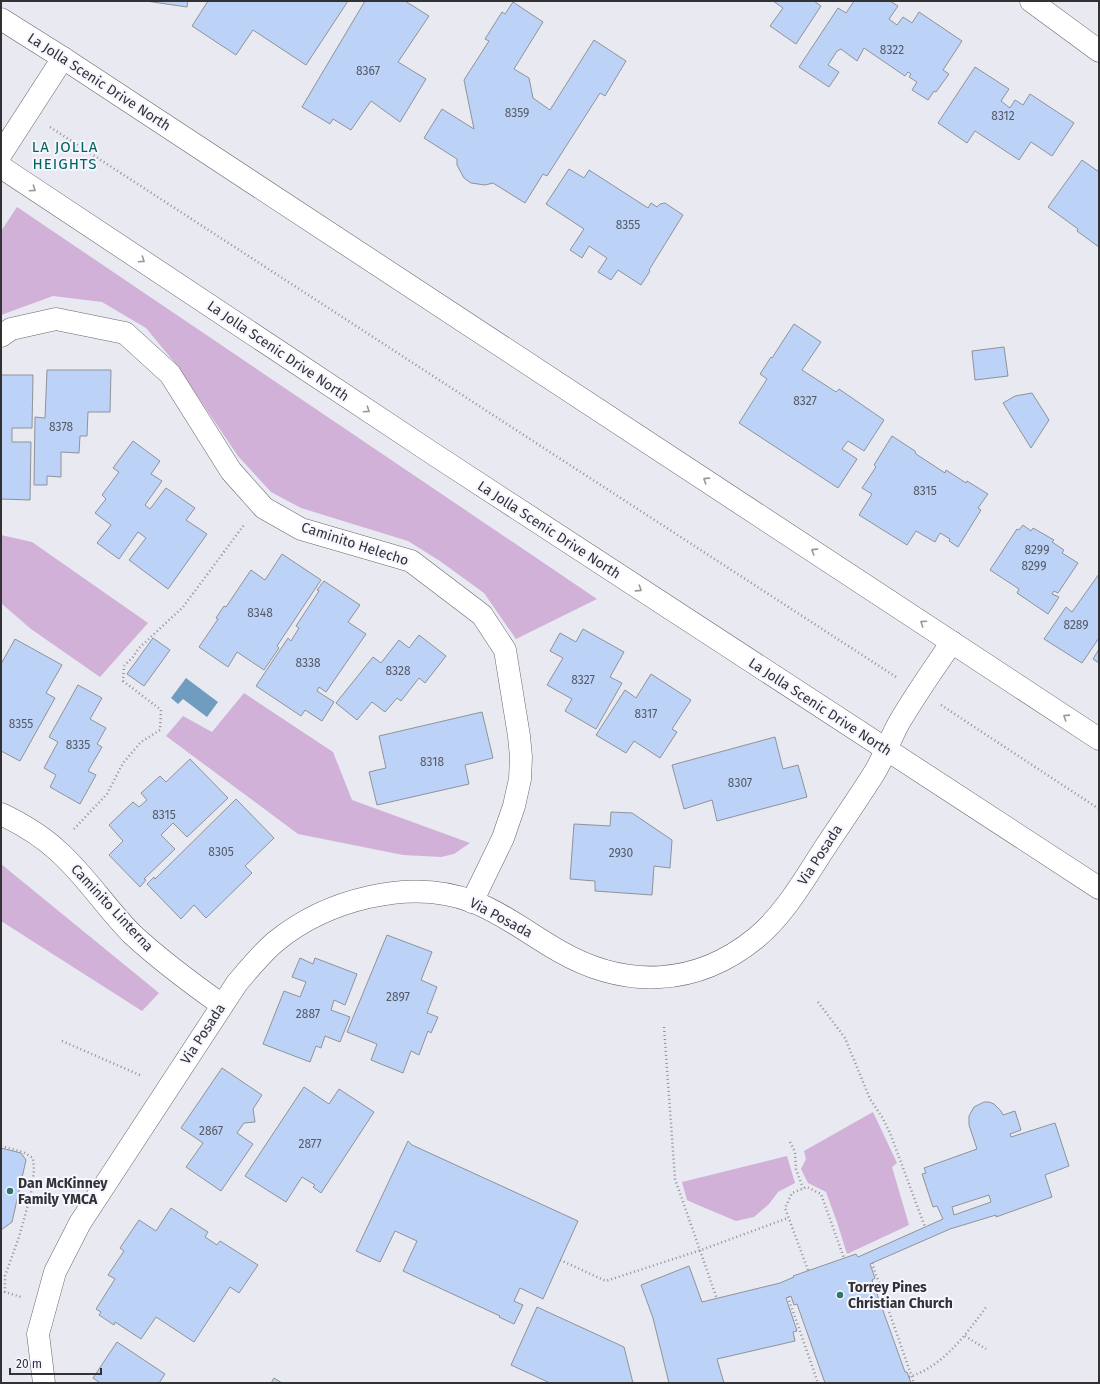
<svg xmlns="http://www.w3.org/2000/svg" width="1100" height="1384" viewBox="0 0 1100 1384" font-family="'Fira Sans',sans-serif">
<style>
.grass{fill:#d1b1d7}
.water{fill:#709dbf}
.building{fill:#bdd2f7;stroke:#8f939a;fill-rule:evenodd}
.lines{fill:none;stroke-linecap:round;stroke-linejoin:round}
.minor-casing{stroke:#66676e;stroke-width:23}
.major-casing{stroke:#66676e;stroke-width:23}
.path{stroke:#919197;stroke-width:2.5;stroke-dasharray:1 3;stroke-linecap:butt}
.minor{stroke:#fff;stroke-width:22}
.major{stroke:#fff;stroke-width:22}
.oneway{stroke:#98989a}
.poi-dot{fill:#2e756b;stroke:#f5f6ff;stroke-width:1.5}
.labels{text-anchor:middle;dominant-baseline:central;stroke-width:4;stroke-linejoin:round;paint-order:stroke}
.number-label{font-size:12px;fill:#555a66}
.street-label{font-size:14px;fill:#323235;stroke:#f5f6ff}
.poi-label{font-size:14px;font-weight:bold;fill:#323235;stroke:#f5f6ff;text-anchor:start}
.neighbourhood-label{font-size:15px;letter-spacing:1px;fill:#006359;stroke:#f5f6ff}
</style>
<rect width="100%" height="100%" fill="#e8e9f1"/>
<g class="grass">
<polygon points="17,207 597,599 516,639 484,593 440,561 408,541 301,508 271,492 238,456 175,363 146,328 102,302 53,296 1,315 1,231"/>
<polygon points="1,535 32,542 148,623 100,677 31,629 1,603"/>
<polygon points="244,693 333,752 352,800 470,843 454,854 441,857 403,855 298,834 166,736 183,716 212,732"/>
<polygon points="1,864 159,993 142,1011 1,921"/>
<polygon points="873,1112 897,1163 892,1167 909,1225 847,1254 837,1222 826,1192 808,1183 801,1169 806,1159 804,1151"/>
<polygon points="787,1156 795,1183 778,1192 769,1204 754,1217 736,1221 691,1202 687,1200 682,1182"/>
</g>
<polygon class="water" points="186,678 218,702 207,717 183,699 178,704 171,698"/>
<g class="building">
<polygon points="146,1 188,1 187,7"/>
<polygon points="208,1 348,1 306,65 253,30 236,55 192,26"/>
<polygon points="365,1 405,1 429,16 398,62 426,79 400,122 371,101 351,130 333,119 330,124 302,107"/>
<polygon points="773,1 814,1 821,6 796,44 770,26 783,8"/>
<polygon points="854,1 890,1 898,6 889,19 897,25 903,17 912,23 919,12 962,41 943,70 949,74 936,92 934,91 928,100 912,90 917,82 909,77 911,74 908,72 905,76 864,48 857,61 841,49 837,51 828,65 839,72 829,87 799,67 838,8 846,13"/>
<polygon points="513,2 543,22 514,69 529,78 533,98 550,110 594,40 626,61 605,96 600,93 547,176 543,174 525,203 493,183 485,185 471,183 464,178 457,165 457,159 424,138 442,109 474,129 464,80 489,41 485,39 502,12 505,14"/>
<polygon points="975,67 1009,89 1001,101 1010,108 1015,100 1023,105 1030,94 1074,123 1052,156 1031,142 1019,160 975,131 967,143 938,123"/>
<polygon points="1082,160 1099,172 1099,247 1077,231 1078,229 1048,207"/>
<polygon points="569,169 584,178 589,170 648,208 651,203 657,207 660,204 665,203 683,215 649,270 650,271 641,285 618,270 611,280 598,272 607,258 589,246 582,258 570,250 584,229 546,204"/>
<polygon points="794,324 821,342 802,370 836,392 839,389 884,420 864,451 848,441 842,449 857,459 838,488 739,423 767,379 760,374 771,357 772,358"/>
<polygon points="1004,347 1008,376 975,380 972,351"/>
<polygon points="47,370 111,370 110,412 88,412 87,436 80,436 79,453 61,452 61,477 47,476 47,485 34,485 35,417 45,418"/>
<polygon points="1,375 33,375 32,428 12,428 12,442 31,442 30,500 1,499"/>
<polygon points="1032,393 1049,420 1031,448 1003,403 1015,396"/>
<polygon points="892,436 915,451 916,454 945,473 946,470 966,483 967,481 988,494 978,508 981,510 958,547 949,541 950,539 940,533 935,542 916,531 907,545 859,515 872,494 862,488 876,467 874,465"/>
<polygon points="133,441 160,461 151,474 162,481 145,505 150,509 166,488 195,508 186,520 207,534 168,589 129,560 146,538 138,532 119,559 97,543 111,525 95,513 106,499 102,495 119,472 113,468"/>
<polygon points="1023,525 1031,531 1033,528 1054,540 1052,542 1064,550 1062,553 1078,563 1058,593 1054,591 1052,594 1059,597 1048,614 1017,593 1019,589 990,570 1017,529 1019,530"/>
<polygon points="282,554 321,580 277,646 279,648 264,670 237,652 228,667 199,647 218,619 216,618 224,606 226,607 251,570 265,580"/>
<polygon points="1099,574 1099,638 1082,663 1044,639 1066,607 1072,612"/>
<polygon points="324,581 360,605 348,622 366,634 326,692 319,687 317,691 334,702 322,721 305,710 301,716 256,686 288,638 291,641 299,628 296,626 319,591 317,590"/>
<polygon points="583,629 624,652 610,677 622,683 596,729 565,711 572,699 547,685 563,658 550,651 560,633 576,642"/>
<polygon points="419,635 446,656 425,683 419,678 401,701 397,698 385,712 372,702 357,720 336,703 373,657 381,663 399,640 409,648"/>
<polygon points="153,638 170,650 144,686 127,674"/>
<polygon points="15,639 62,665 46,693 55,698 20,761 1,751 1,664"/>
<polygon points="1099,649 1099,663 1093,659"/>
<polygon points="651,674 691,700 672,729 677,732 660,758 634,741 626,753 596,735 625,690 636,698"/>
<polygon points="78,685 102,698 90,719 106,728 97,744 102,747 88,771 96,775 80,804 50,787 56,775 44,768 58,742 49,737"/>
<polygon points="482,712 493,758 465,765 469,784 377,805 369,772 386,768 379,736"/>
<polygon points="775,737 783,769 798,765 807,797 717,821 712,800 684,809 672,765"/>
<polygon points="190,759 228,798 187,837 173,823 161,835 175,849 144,879 146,880 140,887 109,855 123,841 109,825 133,802 139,807 147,800 141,793 160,776 166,782"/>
<polygon points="236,799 274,838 245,866 252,873 206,918 194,905 181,919 147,884 154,877 155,879"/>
<polygon points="611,812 632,813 672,840 670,868 654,866 652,895 595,891 595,881 570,879 574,824 610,826"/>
<polygon points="387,935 432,952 421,980 437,987 427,1013 438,1017 431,1033 428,1031 419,1055 411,1051 403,1073 371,1060 377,1044 347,1032"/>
<polygon points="300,958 313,964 315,958 357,974 345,1005 334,1000 331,1010 350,1017 340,1042 325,1036 321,1048 316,1046 310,1062 263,1044 284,991 300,997 306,982 292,977"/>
<polygon points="222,1068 262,1095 253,1109 255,1122 244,1123 237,1133 253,1144 221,1191 186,1167 203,1143 181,1128"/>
<polygon points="304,1087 329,1104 339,1089 374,1112 321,1193 313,1187 315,1185 302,1177 286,1202 245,1176"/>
<path d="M 984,1102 L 989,1102 L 994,1104 L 1001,1111 L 1003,1115 L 1015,1111 L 1021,1130 L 1010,1134 L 1011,1137 L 1055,1123 L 1069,1166 L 1045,1175 L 1052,1197 L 996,1217 L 996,1215 L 950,1229 L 870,1264 L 875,1278 L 872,1280 L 905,1372 L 907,1372 L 911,1383 L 825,1383 L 797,1304 L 794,1305 L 791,1296 L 786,1298 L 797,1331 L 793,1332 L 795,1341 L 717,1359 L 724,1383 L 669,1383 L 653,1318 L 641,1285 L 689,1266 L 702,1302 L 780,1283 L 794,1277 L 793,1276 L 856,1254 L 858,1257 L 943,1219 L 937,1206 L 933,1207 L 922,1174 L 926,1173 L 924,1168 L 977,1149 L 969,1125 L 969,1116 L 974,1107 ZM 989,1195 L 991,1202 L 954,1215 L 952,1207 Z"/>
<polygon points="408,1141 412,1145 578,1221 543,1299 520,1288 514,1301 523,1305 514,1324 499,1317 500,1316 403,1271 417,1241 395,1231 380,1262 356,1251"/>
<polygon points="1,1148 21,1153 26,1160 12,1222 1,1230"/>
<polygon points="171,1208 208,1232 205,1237 217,1245 220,1241 258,1265 239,1293 230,1287 194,1342 156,1317 141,1339 115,1322 114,1325 99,1315 101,1312 96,1309 115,1279 108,1275 124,1251 120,1248 139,1220 156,1231"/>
<polygon points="537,1307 624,1347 633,1383 550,1383 511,1365"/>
<polygon points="117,1342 165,1374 159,1383 100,1383 93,1378"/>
<polygon points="274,1378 282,1383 271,1383"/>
</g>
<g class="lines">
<g class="minor-casing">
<g id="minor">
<polyline points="1031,1 1099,51"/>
<polyline points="1,154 63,58"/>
<polyline points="1,336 11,329 56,319 125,333 170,374 231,471 264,508 301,529 411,561 482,615 505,650 519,736 521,757 520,779 514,806 503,838 472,902"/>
<path d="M 1,814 C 22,824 42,836 59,852 C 86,876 106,908 132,934 C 160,960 191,983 222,1005"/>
<path d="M 44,1383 L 38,1334 L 55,1272 L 80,1223 L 237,983 C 249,969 261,954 275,942 C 326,900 410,877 474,902 C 504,914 531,935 559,951 C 625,989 696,987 756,938 C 784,915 804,880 824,849 C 840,825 857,800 873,775 C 884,758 890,738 900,721 C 916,694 934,668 952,642"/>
</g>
</g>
<g class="major-casing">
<g id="major">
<polyline points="1,19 63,58 1099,739"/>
<polyline points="1,167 435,455 1099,888"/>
</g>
</g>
<g class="path">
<polyline points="50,127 896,677"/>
<polyline points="941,705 1099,809"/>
<polyline points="74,829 107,794 123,763 141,742 160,730 161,710 123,681 124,666 133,657 139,648 183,607 244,525"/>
<polyline points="818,1002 845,1038 870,1099 882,1117 890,1133 925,1227"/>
<polyline points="664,1027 675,1179 717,1299"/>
<polyline points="62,1041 142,1076"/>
<polyline points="790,1142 795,1152 796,1169 803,1188"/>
<polyline points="1,1146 23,1152 33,1158 34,1170 31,1194 19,1237 5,1276 5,1292 21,1297"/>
<polyline points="560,1260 606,1281 701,1250 788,1218"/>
<polyline points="872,1263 914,1383"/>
<polyline points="808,1270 785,1208 792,1193 807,1187 821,1194 844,1258"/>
<polyline points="788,1297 818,1383"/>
<polyline points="965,1336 986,1349"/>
<path d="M 909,1377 C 944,1366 966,1334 987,1306"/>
</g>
<use href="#minor" class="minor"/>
<use href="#major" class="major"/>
</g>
<defs><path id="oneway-chevron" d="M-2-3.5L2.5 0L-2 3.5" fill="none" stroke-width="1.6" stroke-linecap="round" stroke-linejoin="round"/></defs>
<g class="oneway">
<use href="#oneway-chevron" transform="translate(33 189) rotate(34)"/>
<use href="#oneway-chevron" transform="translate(142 260) rotate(34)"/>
<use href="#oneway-chevron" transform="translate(367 410) rotate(34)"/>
<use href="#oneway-chevron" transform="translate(706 480) rotate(-147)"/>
<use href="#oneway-chevron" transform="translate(814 551) rotate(-147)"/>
<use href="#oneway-chevron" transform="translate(639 589) rotate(33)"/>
<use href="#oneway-chevron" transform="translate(923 623) rotate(-146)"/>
<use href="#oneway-chevron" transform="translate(1066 717) rotate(-147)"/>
</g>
<g class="poi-dot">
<circle cx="10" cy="1191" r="4"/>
<circle cx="840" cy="1295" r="4"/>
</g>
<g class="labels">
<g class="number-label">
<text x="892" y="50">8322</text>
<text x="368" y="71">8367</text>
<text x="517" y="113">8359</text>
<text x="1003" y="116">8312</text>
<text x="628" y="225">8355</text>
<text x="805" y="401">8327</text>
<text x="61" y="427">8378</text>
<text x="925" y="491">8315</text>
<text x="1037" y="550">8299</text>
<text x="1034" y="566">8299</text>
<text x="260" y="613">8348</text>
<text x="1076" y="625">8289</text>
<text x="308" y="663">8338</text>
<text x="398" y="671">8328</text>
<text x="583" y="680">8327</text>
<text x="646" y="714">8317</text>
<text x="21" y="724">8355</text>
<text x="78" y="745">8335</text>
<text x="432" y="762">8318</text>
<text x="740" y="783">8307</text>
<text x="164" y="815">8315</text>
<text x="221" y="852">8305</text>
<text x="621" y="853">2930</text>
<text x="398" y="997">2897</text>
<text x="308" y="1014">2887</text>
<text x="211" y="1131">2867</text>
<text x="310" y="1144">2877</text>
</g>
<g class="street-label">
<text transform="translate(99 82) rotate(33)">La Jolla Scenic Drive North</text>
<text transform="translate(278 351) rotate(34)">La Jolla Scenic Drive North</text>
<text transform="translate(549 530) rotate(33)">La Jolla Scenic Drive North</text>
<text transform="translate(355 544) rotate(18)">Caminito Helecho</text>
<text transform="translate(820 707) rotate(33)">La Jolla Scenic Drive North</text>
<text transform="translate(820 855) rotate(-57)">Via Posada</text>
<text transform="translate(112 908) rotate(47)">Caminito Linterna</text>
<text transform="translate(501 918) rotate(28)">Via Posada</text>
<text transform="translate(203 1034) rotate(-57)">Via Posada</text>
</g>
<g class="poi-label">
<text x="18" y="1183">Dan McKinney<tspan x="18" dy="16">Family YMCA</tspan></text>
<text x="848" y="1287">Torrey Pines<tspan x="848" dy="16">Christian Church</tspan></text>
</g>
<g class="neighbourhood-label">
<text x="65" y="147">LA JOLLA<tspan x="65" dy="17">HEIGHTS</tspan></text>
</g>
</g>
<rect width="1100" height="1384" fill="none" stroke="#323235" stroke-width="4"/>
<path d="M10 1368v6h91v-6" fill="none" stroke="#323235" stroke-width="2"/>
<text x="16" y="1368" font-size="12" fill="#323235" stroke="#f5f6ff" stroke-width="3" paint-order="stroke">20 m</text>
</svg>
